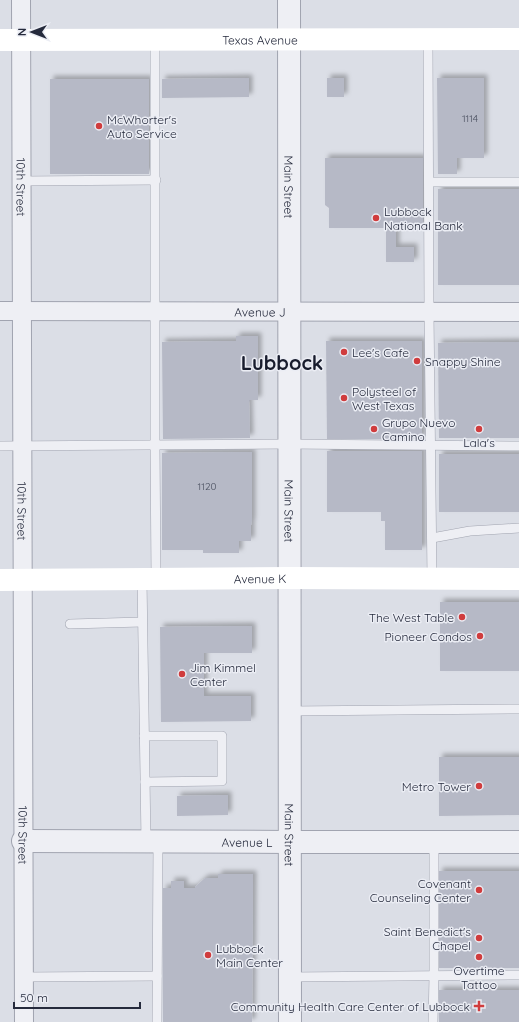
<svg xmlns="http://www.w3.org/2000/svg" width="519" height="1022" viewBox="0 0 519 1022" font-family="Quicksand,sans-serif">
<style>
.building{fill:#b6b9c6;filter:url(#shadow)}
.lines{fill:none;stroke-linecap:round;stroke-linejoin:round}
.service-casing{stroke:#a1a4b0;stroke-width:10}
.minor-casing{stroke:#a1a4b0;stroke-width:20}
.tertiary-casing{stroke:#a1a4b0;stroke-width:24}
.service{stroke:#eeeff4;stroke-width:9}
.minor{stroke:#eeeff4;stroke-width:18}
.tertiary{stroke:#eeeff4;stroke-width:22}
.secondary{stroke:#fff;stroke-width:22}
.poi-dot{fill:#d03c3d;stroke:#ebedf4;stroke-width:1.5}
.labels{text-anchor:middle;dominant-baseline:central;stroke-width:3;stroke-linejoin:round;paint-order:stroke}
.number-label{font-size:10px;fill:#494e5e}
.street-label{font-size:12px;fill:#252a3c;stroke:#ebedf4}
.poi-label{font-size:12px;fill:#252a3c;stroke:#ebedf4;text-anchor:start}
.town-label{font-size:20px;font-weight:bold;fill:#181c2d;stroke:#ebedf4}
</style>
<defs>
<filter id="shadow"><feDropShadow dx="3.5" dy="-3.5" stdDeviation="2" flood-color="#0004"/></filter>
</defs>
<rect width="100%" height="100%" fill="#dbdee6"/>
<g class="building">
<polygon points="249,78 249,97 162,98 162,79"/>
<rect x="327" y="78" width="17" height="19"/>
<polygon points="437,78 484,78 484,158 457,158 457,174 438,174"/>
<rect x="50" y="79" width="99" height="95"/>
<polygon points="325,158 423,158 423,227 396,227 396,247 414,247 414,262 386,262 386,228 329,228 329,208 325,205"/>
<rect x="438" y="189" width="81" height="96"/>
<polygon points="236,336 258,336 258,400 249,400 250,438 163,439 162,342 236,341"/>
<polygon points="326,341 422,341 422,439 327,439"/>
<polygon points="519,342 519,438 439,438 438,343"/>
<polygon points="327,451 422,451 422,550 385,550 385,521 381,521 381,512 327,512"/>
<polygon points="252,452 252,520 251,525 251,541 239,541 239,553 203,553 203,550 162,550 162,453"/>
<rect x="439" y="454" width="80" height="58"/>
<rect x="440" y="602" width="79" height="69"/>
<polygon points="252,626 252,653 204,653 204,696 251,696 251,721 161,722 160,627"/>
<polygon points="439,757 519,757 519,815 439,816"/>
<polygon points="228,795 228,815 177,816 177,796"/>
<rect x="439" y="871" width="80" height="97"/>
<polygon points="218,874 253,874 252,1022 163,1022 163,888 171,888 171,881 184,881 184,888 195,888 195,887 205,878 218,878"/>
<rect x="439" y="990" width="80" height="32"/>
</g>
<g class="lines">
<g class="service-casing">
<g id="service">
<polyline points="428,39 429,312 432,579"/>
<polyline points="155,40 155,445 156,579"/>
<polyline points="21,181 156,180"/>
<polyline points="429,182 519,182"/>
<polyline points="0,446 289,444 519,446"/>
<polyline points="432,538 470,531 519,528"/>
<polyline points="142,579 146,842"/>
<polyline points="70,624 142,622"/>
<polyline points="290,711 519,709"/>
<polyline points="144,736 222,736 222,781 145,782"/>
<polyline points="24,977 157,976"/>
<polyline points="290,977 519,975"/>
<polyline points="157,1022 158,842"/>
<polyline points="433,1022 434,976 434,842"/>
</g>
</g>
<g class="minor-casing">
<g id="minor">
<path id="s1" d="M 21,0 L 24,1022"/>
<path id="s2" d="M 0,311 L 519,312"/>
</g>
</g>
<g class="tertiary-casing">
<g id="tertiary">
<path id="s3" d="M 289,0 L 290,1022"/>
<path id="s4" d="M 23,841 L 290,842 L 519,842"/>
</g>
</g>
<use href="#service" class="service"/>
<use href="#minor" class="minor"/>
<use href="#tertiary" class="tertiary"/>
<g class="secondary">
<path id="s5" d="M 0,40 L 519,39"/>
<path id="s6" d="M 0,580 L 290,578 L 519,579"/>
</g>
</g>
<g class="poi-dot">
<circle cx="99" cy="126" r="4"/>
<circle cx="376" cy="218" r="4"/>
<circle cx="344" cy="352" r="4"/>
<circle cx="417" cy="361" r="4"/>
<circle cx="344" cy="398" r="4"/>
<circle cx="374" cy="429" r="4"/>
<circle cx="479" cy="429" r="4"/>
<circle cx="462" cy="617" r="4"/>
<circle cx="480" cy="636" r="4"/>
<circle cx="182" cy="674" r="4"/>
<circle cx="479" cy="786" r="4"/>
<circle cx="479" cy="890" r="4"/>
<circle cx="479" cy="938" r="4"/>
<circle cx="208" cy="955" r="4"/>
<circle cx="479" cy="957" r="4"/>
<path d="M477 1000h4v4h4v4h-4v4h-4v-4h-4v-4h4z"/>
</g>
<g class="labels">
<g class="number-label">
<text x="470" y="118">1114</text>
<text x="207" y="486">1120</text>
</g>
<g class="street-label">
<text stroke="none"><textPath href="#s5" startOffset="260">Texas Avenue</textPath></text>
<text stroke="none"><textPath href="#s1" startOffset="187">10th Street</textPath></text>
<text stroke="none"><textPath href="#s3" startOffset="187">Main Street</textPath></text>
<text stroke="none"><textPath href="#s2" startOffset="260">Avenue J</textPath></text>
<text stroke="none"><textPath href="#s1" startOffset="511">10th Street</textPath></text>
<text stroke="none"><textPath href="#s3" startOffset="511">Main Street</textPath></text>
<text stroke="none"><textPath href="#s6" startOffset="260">Avenue K</textPath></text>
<text stroke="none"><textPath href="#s1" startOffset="835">10th Street</textPath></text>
<text stroke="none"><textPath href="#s3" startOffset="835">Main Street</textPath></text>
<text stroke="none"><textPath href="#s4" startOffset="224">Avenue L</textPath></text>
</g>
<g class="poi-label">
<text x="107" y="119">McWhorter's<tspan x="107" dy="14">Auto Service</tspan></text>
<text x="384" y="211">Lubbock<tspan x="384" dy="14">National Bank</tspan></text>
<text x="352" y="352">Lee's Cafe</text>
<text x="425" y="361">Snappy Shine</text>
<text x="352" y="391">Polysteel of<tspan x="352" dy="14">West Texas</tspan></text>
<text x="382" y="422">Grupo Nuevo<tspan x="382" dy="14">Camino</tspan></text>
<text x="479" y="442" text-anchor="middle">Lala's</text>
<text x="454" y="617" text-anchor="end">The West Table</text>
<text x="472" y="636" text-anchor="end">Pioneer Condos</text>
<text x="190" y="667">Jim Kimmel<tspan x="190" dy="14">Center</tspan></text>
<text x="471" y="786" text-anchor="end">Metro Tower</text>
<text x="471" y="883" text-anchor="end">Covenant<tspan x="471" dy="14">Counseling Center</tspan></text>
<text x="471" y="931" text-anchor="end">Saint Benedict's<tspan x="471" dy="14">Chapel</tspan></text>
<text x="216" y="948">Lubbock<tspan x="216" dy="14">Main Center</tspan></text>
<text x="479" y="970" text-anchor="middle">Overtime<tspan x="479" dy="14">Tattoo</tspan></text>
<text x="470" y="1006" text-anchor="end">Community Health Care Center of Lubbock</text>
</g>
<g class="town-label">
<text x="282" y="362">Lubbock</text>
</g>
</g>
<g transform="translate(32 32) rotate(270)" stroke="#ebedf4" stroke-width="3" paint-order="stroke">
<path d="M0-3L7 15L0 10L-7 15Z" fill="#252a3c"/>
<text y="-6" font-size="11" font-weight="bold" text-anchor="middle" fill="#252a3c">N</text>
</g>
<path d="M14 1002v6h126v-6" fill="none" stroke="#252a3c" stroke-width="2"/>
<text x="20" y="1002" font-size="12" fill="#252a3c" stroke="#ebedf4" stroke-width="3" paint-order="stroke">50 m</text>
</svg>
